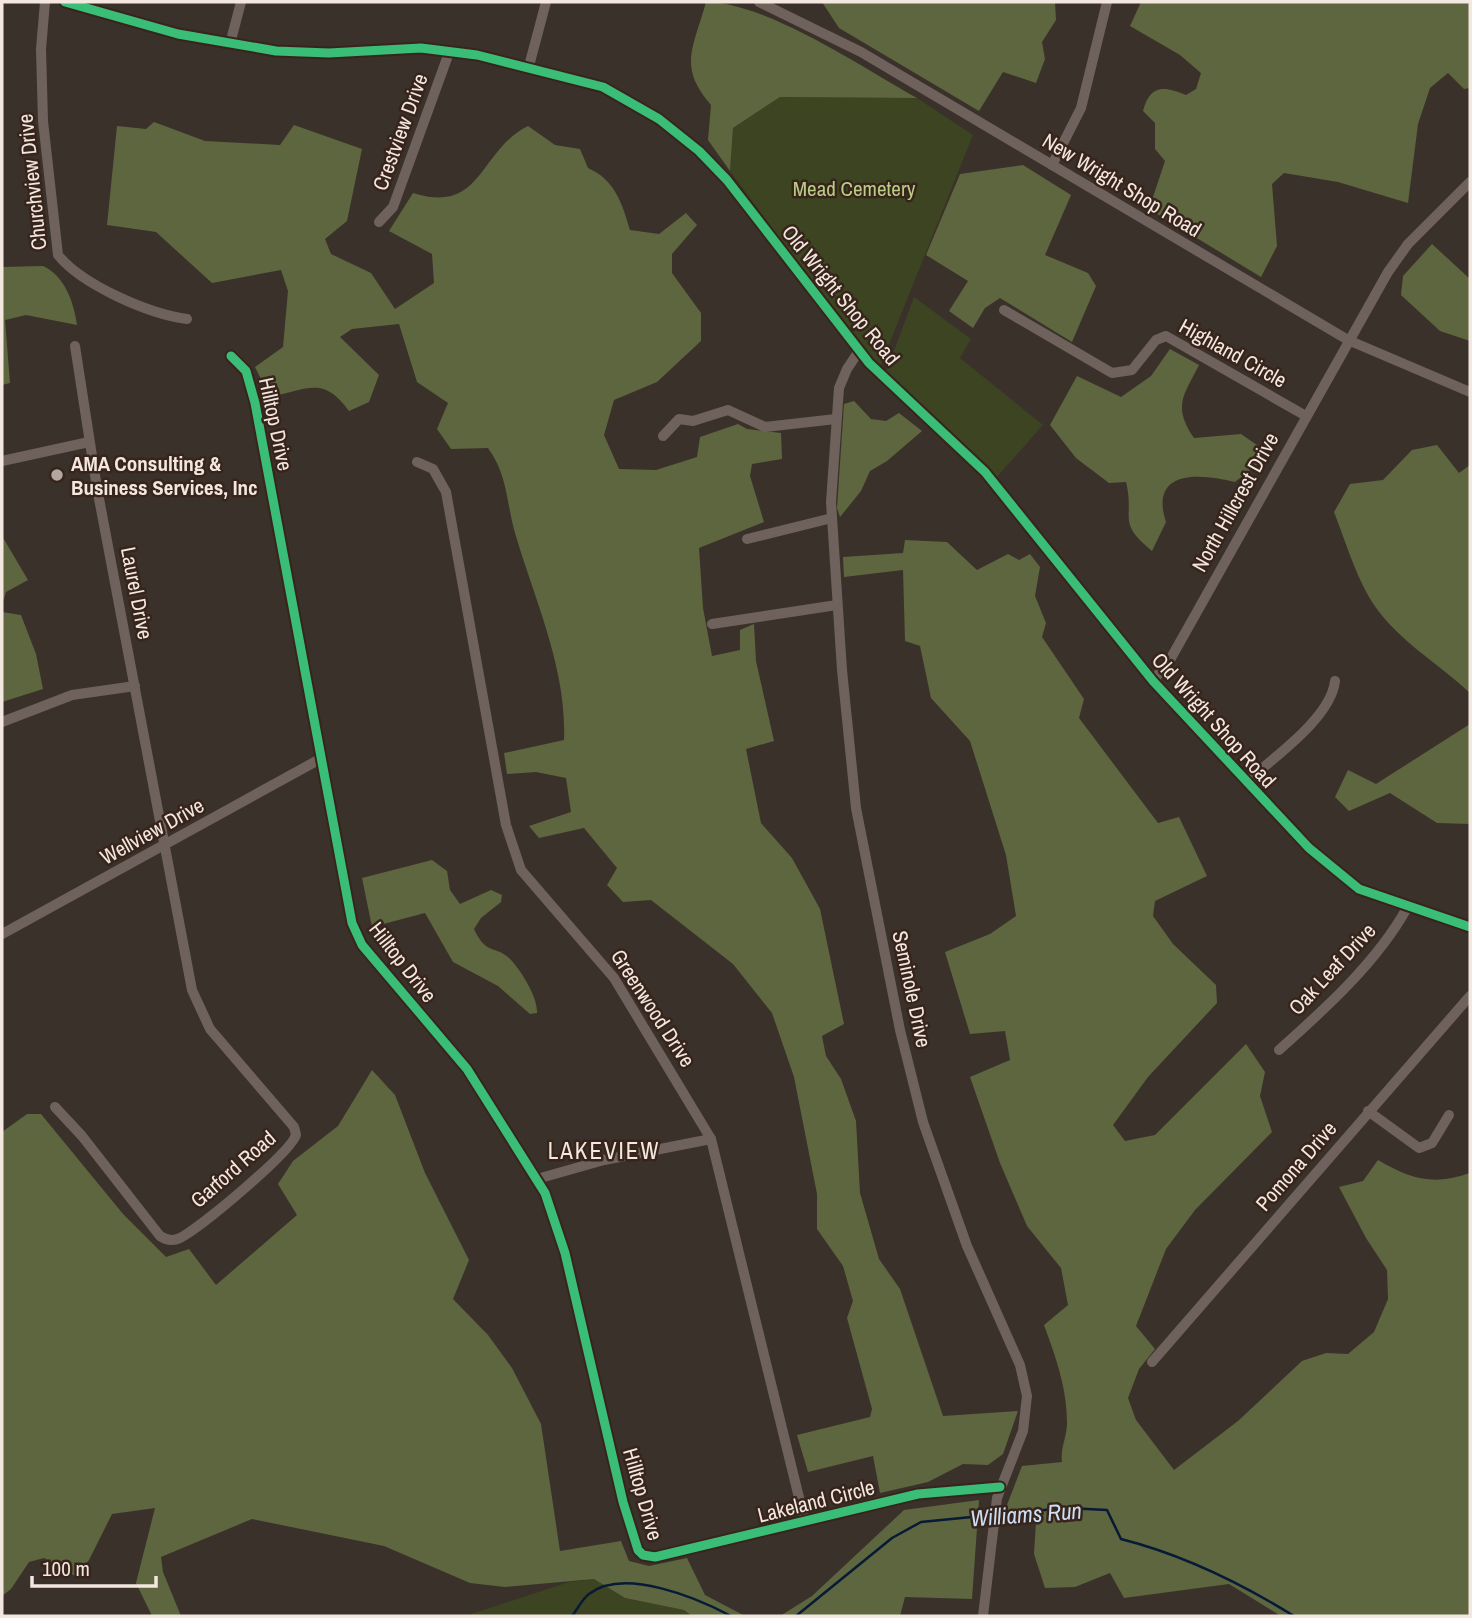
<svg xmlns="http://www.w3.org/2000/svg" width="1472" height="1618" viewBox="0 0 1472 1618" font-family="'Archivo Narrow',sans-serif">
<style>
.green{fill:#3c4421}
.forest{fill:#5d663f}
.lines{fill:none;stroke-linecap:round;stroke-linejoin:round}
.stream{stroke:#071a36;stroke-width:2.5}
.minor{stroke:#6f625c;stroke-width:10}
.cycleway-casing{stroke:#37251b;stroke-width:13}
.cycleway{stroke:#3abd76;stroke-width:9}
.poi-dot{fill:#b3a7a1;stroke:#37251b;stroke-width:2.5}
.labels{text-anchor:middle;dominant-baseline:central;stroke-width:5;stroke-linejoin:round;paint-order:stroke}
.street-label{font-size:21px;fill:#f3e7e0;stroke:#37251b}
.park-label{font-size:21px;fill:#b9cd86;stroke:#37251b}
.poi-label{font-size:21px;font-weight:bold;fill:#f3e7e0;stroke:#37251b;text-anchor:start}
.neighbourhood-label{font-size:23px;letter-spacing:2px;fill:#f3e7e0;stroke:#37251b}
.water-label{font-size:23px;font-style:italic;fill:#cddff7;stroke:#37251b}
</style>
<rect width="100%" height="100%" fill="#3b312b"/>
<g class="green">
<polygon points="780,97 917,98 973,135 880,367 823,299 730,171 733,128"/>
<polygon points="914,297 971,339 960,358 1043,425 996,478 885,375"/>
<polygon points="594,1579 625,1598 684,1610 692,1616 465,1616 569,1582"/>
</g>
<g class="forest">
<path d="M 706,2 C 766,2 863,68 917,98 L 780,97 L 733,128 L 730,171 L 708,140 L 711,105 C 677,66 694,47 706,2 Z"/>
<polygon points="822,2 1055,2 1056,20 1042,42 1045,59 1036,83 1003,72 979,111 839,28"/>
<path d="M 1141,2 L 1470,2 L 1470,88 L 1464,89 L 1448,73 L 1430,88 L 1418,124 L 1408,203 L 1338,182 L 1284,173 L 1272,184 L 1277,246 L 1261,277 L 1149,209 L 1165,161 L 1155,149 L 1155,123 L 1143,111 C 1150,84 1164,86 1186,95 L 1196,89 L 1201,73 L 1180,55 L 1130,26 Z"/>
<path d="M 154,122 L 205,141 L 280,145 L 294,125 L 362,149 L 347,221 L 325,239 L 331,254 L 371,273 L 395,309 L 434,283 L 432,254 L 389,231 L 413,193 C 483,215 478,151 528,126 L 555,145 L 580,149 L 588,168 C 615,180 622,203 630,230 L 659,234 L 686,213 L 697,225 L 672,254 L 672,273 L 701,313 L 701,341 L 657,382 L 614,400 L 604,435 L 619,469 L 656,470 L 697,457 L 700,437 L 738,424 L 747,429 L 781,433 L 782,459 L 752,464 L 750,476 L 764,522 L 699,548 L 703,608 L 712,656 L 740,650 L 740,630 L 754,624 L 756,661 L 774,741 L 746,749 L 761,823 L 792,858 L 820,909 L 844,1024 L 822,1036 L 826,1056 L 841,1079 L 856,1121 L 860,1193 L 879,1259 L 900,1289 L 943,1416 L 1018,1411 L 1003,1454 L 988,1465 L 963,1464 L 928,1482 L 880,1493 L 873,1456 L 808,1472 L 797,1435 L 870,1417 L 872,1409 L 847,1318 L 853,1301 L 843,1266 L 817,1229 L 817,1194 L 794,1077 L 772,1013 L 733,964 L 651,900 L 623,902 L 607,885 L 617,868 L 584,828 L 539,838 L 529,826 L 571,812 L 566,778 L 536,772 L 507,774 L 504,753 L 564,740 C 567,669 535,601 515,533 C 506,501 508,476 488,448 L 451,449 L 437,429 L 448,403 L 417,382 L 399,324 L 352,329 L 340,337 L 379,375 L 369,402 L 349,411 C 323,376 310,389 270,397 L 255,367 L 283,347 L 288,291 L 281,270 L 212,283 L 156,232 L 107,225 L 117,126 L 146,129 Z"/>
<polygon points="1023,165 1071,195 1045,255 1088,273 1096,286 1072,342 1000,298 985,308 973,328 949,311 968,281 926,255 960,174"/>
<polygon points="1432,244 1470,279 1470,341 1440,331 1401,295 1403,276"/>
<path d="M 43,266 C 65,276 74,303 77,325 L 26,315 L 5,320 L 10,383 L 2,385 L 2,267 Z"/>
<path d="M 1170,349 L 1199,365 C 1184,395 1172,406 1194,438 L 1241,434 L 1270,454 L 1235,482 C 1199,473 1149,470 1166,522 L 1152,551 C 1116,522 1135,518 1126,482 L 1109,483 L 1076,458 L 1050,425 L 1077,376 L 1121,397 L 1151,376 Z"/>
<polygon points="854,401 871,419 886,421 899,413 922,431 887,461 870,471 861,491 840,517 837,508 844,404"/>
<path d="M 1437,445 L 1459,473 L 1470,465 L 1470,693 C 1437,662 1392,637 1369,597 C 1354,571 1345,540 1334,512 L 1350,484 L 1383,480 L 1412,450 Z"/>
<polygon points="2,536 28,580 6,592 2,605"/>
<path d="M 905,540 L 947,542 L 977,570 L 1008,554 L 1019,560 L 1030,554 L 1040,567 L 1035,596 L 1046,623 L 1042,637 L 1084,699 L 1079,718 L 1158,823 L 1179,817 L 1207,876 L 1155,901 L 1153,916 L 1173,944 L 1216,985 L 1217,1003 L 1148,1077 L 1113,1125 L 1125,1141 L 1155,1135 L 1246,1044 L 1265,1072 L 1260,1096 L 1272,1132 L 1195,1210 L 1166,1249 L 1136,1326 L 1155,1349 L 1139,1369 L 1128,1398 L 1136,1420 L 1174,1470 L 1238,1421 L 1302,1361 L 1326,1353 L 1348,1354 L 1374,1332 L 1388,1299 L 1387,1270 L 1366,1238 L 1339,1187 L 1363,1181 L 1378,1160 C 1411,1179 1432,1186 1470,1173 L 1470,1616 L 1281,1616 L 1229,1584 L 1124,1598 L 1110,1573 L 1075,1587 L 1045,1588 L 1034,1554 L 1036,1521 L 1008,1525 L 1007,1505 L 1022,1466 L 1062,1462 C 1060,1448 1067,1437 1067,1423 C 1067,1388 1056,1358 1044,1325 L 1068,1305 L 1061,1268 L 1027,1226 L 1000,1163 L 970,1077 L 1010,1060 L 1005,1031 L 970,1034 L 945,952 L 990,934 L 1016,916 L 1006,855 L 970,741 L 931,698 L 920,646 L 905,641 L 903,570 L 844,577 L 843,557 L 903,553 Z"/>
<polygon points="2,612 21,615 36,654 43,689 2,702"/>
<polygon points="1470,724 1470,824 1437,823 1390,793 1349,811 1335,797 1348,770 1376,784"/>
<path d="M 432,860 L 447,871 L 450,890 L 460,904 L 491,890 L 502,895 L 501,902 L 481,918 L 474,929 C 487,957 496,944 511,960 C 522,972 538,998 537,1013 L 530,1014 L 498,986 L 453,962 L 425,913 L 372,927 L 362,878 Z"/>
<polygon points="372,1070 395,1095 425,1173 469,1260 453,1299 488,1335 512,1368 541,1424 560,1551 621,1541 629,1561 649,1566 687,1558 705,1595 745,1616 692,1616 684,1610 625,1598 594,1579 505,1587 470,1583 384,1546 252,1519 161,1557 163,1572 181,1616 152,1616 136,1583 155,1508 112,1514 89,1560 75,1576 44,1558 29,1562 11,1589 2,1596 2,1132 27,1114 41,1114 123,1214 166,1257 189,1249 216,1285 297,1215 278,1184 293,1161 338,1126"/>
<polygon points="979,1500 972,1599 905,1597 900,1616 780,1616 812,1596 904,1510"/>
</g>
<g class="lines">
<g class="stream">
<path d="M 998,1514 L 1067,1508 L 1107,1510 L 1121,1539 C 1184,1555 1239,1582 1294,1616"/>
<path d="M 572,1616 C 577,1610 582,1599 589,1594 C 624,1567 697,1598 731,1616"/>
<polyline points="796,1616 892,1538 921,1522 992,1515"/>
</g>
<g class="minor">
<path d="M 45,2 L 41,49 L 43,121 L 58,255 C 82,285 149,314 187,319"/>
<polyline points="65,2 178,34 276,51 329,53 421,48 477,55 603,87 659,119 699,151 727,180 869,363 985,472 1153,681 1309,848 1359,889 1470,927"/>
<polyline points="759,2 861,52 1348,340 1470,392"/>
<polyline points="230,44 241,2"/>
<polyline points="529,66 546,2"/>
<polyline points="1052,165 1081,108 1107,2"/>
<polyline points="379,222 393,207 450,50"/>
<polyline points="1004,310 1112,373 1132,370 1156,340 1166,336 1306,416"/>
<polyline points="859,351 847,369 839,388 831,502 842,670 856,808 900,1030 923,1122 967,1246 1020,1365 1027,1396 1023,1431 997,1498 983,1616"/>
<polyline points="231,356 246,371 255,403 352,923 362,945 467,1069 545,1193 565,1253 623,1502 638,1550 643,1555 655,1557 918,1494 1000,1487"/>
<polyline points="663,436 679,419 693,421 728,410 765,427 836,419"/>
<polyline points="2,461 89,442"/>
<polyline points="417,462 433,469 446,492 506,825 521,870 614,978 711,1139 805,1522"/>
<polyline points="747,539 832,518"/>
<polyline points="712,624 837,605"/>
<polyline points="1153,681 1171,658 1388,272 1408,244 1470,182"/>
<polyline points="2,722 72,695 135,686"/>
<path d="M 1246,782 C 1273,758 1331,718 1335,681"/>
<polyline points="2,934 320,759"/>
<path d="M 1279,1050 C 1325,1009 1377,962 1407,908"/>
<path d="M 55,1107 L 82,1136 L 160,1236 C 166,1240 172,1242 180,1238 C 200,1228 290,1153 296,1135 L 294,1127 L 210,1029 L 192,990 L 97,488 L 75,346"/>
<polyline points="1368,1111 1419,1148 1432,1143 1449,1115"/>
<polyline points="537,1179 604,1160 711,1139"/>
<polyline points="1152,1362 1470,996"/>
</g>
<g class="cycleway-casing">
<g id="cycleway">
<polyline points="65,2 178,34 276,51 329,53 421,48 477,55 603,87 659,119 699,151 727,180 869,363 985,472 1153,681 1309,848 1359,889 1470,927"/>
<polyline points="231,356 246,371 255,403 352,923 362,945 467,1069 545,1193 565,1253 623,1502 638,1550 643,1555 655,1557 918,1494 1000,1487"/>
</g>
</g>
<use href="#cycleway" class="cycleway"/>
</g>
<circle class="poi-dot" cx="57" cy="475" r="7"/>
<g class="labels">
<g class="street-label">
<text transform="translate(400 132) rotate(-70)">Crestview Drive</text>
<text transform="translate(32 182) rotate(-96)">Churchview Drive</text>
<text transform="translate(1122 185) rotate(31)">New Wright Shop Road</text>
<text transform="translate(841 295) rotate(51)">Old Wright Shop Road</text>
<text transform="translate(1233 353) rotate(29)">Highland Circle</text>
<text transform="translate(276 424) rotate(78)">Hilltop Drive</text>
<text transform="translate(1235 502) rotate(-61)">North Hillcrest Drive</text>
<text transform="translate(137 593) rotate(79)">Laurel Drive</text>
<text transform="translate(1214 720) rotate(48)">Old Wright Shop Road</text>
<text transform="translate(152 831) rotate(-29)">Wellview Drive</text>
<text transform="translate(403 962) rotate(52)">Hilltop Drive</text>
<text transform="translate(1332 969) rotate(-47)">Oak Leaf Drive</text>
<text transform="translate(912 989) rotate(78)">Seminole Drive</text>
<text transform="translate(653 1008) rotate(57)">Greenwood Drive</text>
<text transform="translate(1296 1166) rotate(-49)">Pomona Drive</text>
<text transform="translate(233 1169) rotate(-41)">Garford Road</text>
<text transform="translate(643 1494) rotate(74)">Hilltop Drive</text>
<text transform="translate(816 1501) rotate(-14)">Lakeland Circle</text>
</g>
<g class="park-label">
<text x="854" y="188">Mead Cemetery</text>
</g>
<g class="poi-label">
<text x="71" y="463">AMA Consulting &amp;<tspan x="71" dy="24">Business Services, Inc</tspan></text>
</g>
<g class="neighbourhood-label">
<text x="604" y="1150">LAKEVIEW</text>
</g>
<g class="water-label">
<text transform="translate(1026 1514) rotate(-4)">Williams Run</text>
</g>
</g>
<rect width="1472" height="1618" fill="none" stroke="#f3e7e0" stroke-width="7"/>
<path d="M32 1576v10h124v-10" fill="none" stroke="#f3e7e0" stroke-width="3.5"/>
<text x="42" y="1576" font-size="21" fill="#f3e7e0" stroke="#37251b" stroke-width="5" paint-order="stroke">100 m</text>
</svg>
